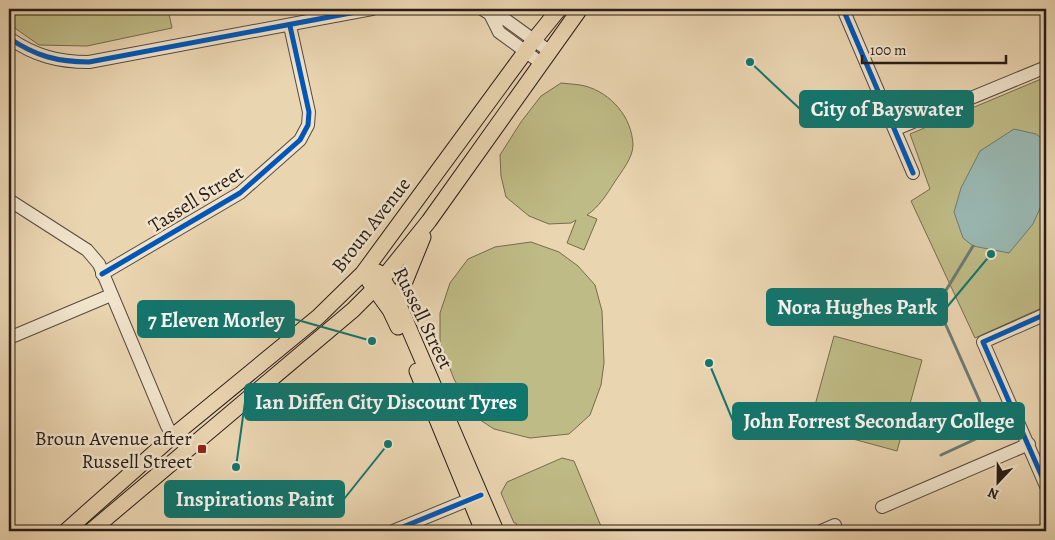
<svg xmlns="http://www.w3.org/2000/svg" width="1055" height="540" viewBox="0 0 1055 540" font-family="Alegreya,serif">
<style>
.green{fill:#bfbb86;stroke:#746c4e}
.water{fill:#99b8b2;stroke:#6c7a74}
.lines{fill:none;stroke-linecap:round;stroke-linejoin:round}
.stream{stroke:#6c7a74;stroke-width:3}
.minor-casing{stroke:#584a3e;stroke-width:14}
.major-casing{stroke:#281c17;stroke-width:17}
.minor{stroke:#f1e4cc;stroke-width:12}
.major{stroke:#ead5b1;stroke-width:15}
.cycleway-casing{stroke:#f1e4cc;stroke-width:8}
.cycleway{stroke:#0057b8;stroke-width:5}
.poi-dot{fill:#8f2418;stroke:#f1e4cc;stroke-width:2}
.labels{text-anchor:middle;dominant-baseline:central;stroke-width:5;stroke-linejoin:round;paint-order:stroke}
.street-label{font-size:20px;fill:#281c17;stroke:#f1e4cc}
.poi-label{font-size:20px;fill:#281c17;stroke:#f1e4cc;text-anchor:end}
.leader{fill:none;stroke:#0f766e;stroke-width:2}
.callout-dot{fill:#0f766e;stroke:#f1e4cc;stroke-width:2}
.callout{fill:#0f766e;stroke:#0f766e;stroke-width:2}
.callout-label{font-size:21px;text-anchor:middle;font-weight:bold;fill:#fff}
</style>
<rect width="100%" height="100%" fill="#ead5b1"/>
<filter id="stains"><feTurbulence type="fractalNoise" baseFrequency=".004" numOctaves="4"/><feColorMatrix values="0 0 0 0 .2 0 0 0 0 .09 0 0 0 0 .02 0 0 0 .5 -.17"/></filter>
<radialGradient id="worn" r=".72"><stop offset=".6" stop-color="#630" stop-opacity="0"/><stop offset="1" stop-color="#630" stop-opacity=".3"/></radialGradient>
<g class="green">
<polygon points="9,9 168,9 172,28 87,46 39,45 9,24"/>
<polygon points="1046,77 1046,306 975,338 911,201 930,189 910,134"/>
<path d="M 561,83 C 569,84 577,84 585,86 C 611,93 632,117 633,145 C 633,158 621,172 614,183 C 607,194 599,207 587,215 L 597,219 L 584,250 L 567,243 L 576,220 L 571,223 L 549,224 L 529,216 L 506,197 L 501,176 L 500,155 L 521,122 L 541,96 Z"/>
<polygon points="531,242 559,252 578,266 595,285 602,311 604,363 601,385 590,415 569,434 530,438 494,429 474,416 454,379 440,343 440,313 450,283 468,259 495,247"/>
<polygon points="834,336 922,360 897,451 809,427"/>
<polygon points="562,458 574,461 603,531 519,531 516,523 514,523 501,493 507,482"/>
</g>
<polygon class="water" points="1014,129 1036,134 1046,141 1046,195 1033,224 1009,253 973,246 963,238 954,212 961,188 980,151"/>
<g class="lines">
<polyline class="stream" points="941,455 993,431 937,305 973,246"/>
<g class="minor-casing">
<g id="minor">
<polyline points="482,9 490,14 506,20 549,51"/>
<polyline points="843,9 913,173"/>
<polyline points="490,14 499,32 541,63"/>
<path d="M 9,38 C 35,56 58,62 89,62 L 372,9"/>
<polyline points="896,129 1046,67"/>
<polyline points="9,200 87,250 99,264 167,426 173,436"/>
<polyline points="102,274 240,193 300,140 308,125 309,112 290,26"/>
<polyline points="1046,314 983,342 1046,486"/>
<polyline points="9,338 111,295"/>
<polyline points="882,507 1029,444"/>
<polyline points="393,531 478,496"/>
<polyline points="821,531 835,525"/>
</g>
</g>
<g class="major-casing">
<g id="major">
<polyline points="378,272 398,303 496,531"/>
<polyline points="369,281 390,310 398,327"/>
<polyline points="397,301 423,237"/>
<polyline points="417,371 483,531"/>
<polyline points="66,531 173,436 318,317 363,273 534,40 559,9"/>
<polyline points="91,531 353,310 375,288 429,221 580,9"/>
</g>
</g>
<use href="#minor" class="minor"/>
<use href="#major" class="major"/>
<g class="cycleway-casing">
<g id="cycleway">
<polyline points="843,9 913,173"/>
<path d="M 9,38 C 35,56 58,62 89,62 L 372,9"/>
<polyline points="102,274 240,193 300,140 308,125 309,112 290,26"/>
<polyline points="1046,314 983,342 1046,486"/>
<polyline points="393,531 481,495"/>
</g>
</g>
<use href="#cycleway" class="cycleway"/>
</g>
<rect class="poi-dot" x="197" y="444" width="10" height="10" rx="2.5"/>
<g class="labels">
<g class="street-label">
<text transform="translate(196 199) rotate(-32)">Tassell Street</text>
<text transform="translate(371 225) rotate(-52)">Broun Avenue</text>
<text transform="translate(423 318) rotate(64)">Russell Street</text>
</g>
<g class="poi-label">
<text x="192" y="438">Broun Avenue after<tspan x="192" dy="23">Russell Street</tspan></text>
</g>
</g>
<path class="leader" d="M750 62L800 109M991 254L947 307M372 341L294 319M236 467L245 402M709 363L733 421M388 444L344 499"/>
<g class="callout-dot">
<circle cx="750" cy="62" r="5"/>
<circle cx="991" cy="254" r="5"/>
<circle cx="372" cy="341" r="5"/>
<circle cx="236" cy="467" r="5"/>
<circle cx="709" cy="363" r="5"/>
<circle cx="388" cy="444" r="5"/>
</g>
<g class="callout">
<rect x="800" y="91" width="173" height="36" rx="5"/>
<rect x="767" y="289" width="180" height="36" rx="5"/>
<rect x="138" y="301" width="156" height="36" rx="5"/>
<rect x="245" y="384" width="282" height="36" rx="5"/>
<rect x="733" y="403" width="291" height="36" rx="5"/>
<rect x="165" y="481" width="179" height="36" rx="5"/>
</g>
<g class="callout-label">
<text x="887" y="116">City of Bayswater</text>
<text x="857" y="314">Nora Hughes Park</text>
<text x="216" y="327">7 Eleven Morley</text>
<text x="386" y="409">Ian Diffen City Discount Tyres</text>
<text x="879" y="428">John Forrest Secondary College</text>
<text x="255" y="506">Inspirations Paint</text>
</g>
<rect width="1055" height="540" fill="none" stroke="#ead5b1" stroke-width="30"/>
<rect x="10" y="10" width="1035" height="520" fill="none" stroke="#281c17" stroke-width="2.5"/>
<rect x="15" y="15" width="1025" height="510" fill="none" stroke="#281c17"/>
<g transform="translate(998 482) rotate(202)" stroke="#f1e4cc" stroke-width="4" paint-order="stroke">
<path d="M0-4L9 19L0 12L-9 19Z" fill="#281c17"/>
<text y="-8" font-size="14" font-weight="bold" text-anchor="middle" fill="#281c17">N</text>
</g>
<path d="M862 55v8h144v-8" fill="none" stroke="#281c17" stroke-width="2.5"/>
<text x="870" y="55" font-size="15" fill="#281c17" stroke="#f1e4cc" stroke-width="4" paint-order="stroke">100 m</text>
<rect width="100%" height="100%" filter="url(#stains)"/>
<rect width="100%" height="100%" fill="url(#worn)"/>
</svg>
